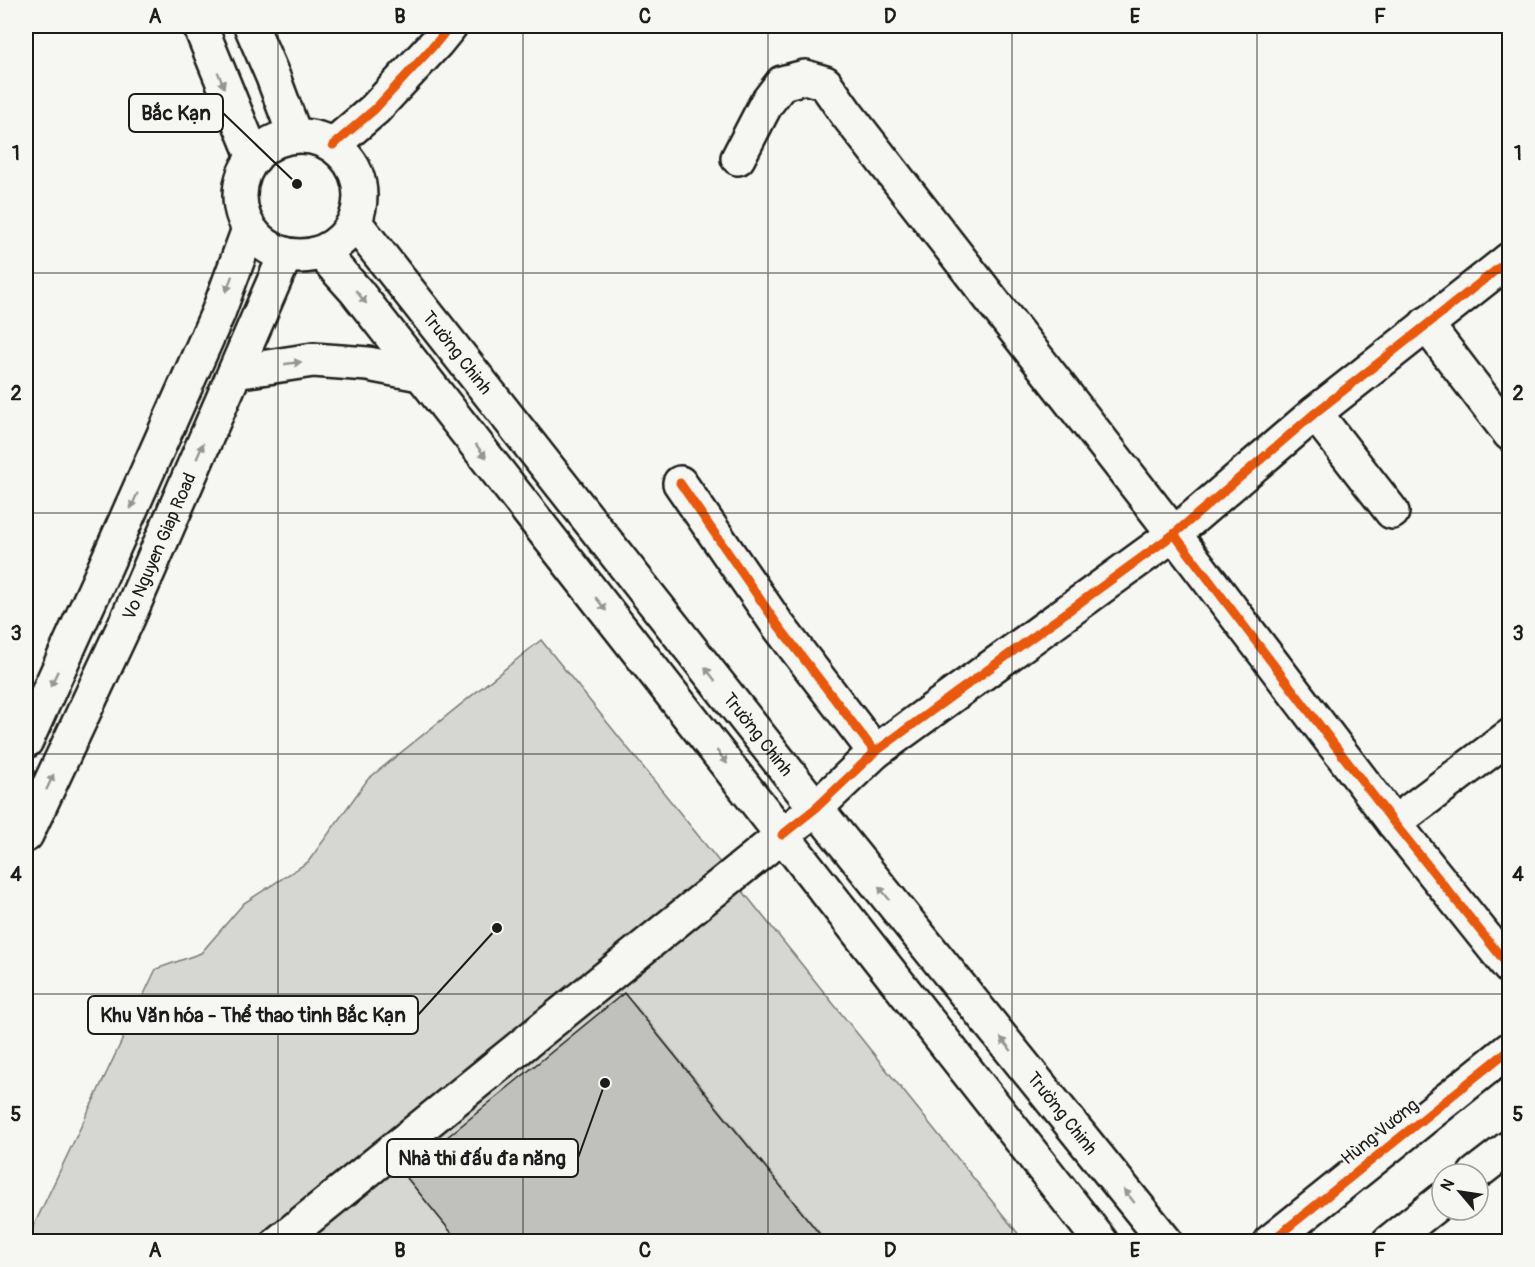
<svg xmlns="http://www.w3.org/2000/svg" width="1535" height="1267" viewBox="0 0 1535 1267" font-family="Pangolin,sans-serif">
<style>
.green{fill:#d6d6d2;stroke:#797977;stroke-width:1.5}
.building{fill:#c0c0bd;stroke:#1c1c1c;stroke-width:1.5;filter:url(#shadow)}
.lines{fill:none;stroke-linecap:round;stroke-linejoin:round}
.minor-casing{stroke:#1c1c1c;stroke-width:38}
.major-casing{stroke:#1c1c1c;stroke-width:38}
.minor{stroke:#f6f6f2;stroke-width:33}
.major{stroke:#f6f6f2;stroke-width:33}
.cycleway-casing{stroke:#f6f6f2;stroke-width:13}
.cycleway{stroke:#e8590c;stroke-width:9}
.oneway{fill:#949492}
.grid{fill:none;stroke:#1c1c1c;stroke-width:1.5;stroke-opacity:0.55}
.labels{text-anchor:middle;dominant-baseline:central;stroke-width:4.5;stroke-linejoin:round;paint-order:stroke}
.street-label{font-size:18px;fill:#1c1c1c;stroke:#f6f6f2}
.leader{fill:none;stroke:#1c1c1c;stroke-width:2}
.callout-dot{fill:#1c1c1c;stroke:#f6f6f2;stroke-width:2}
.callout{fill:#f6f6f2;stroke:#1c1c1c;stroke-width:2}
.callout-label{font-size:20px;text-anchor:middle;font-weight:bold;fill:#1c1c1c}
.neatline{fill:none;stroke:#1c1c1c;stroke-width:2}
.grid-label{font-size:20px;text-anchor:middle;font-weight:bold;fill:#1c1c1c}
</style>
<defs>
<filter id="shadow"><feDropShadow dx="5.5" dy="5.5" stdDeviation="0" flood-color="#0004"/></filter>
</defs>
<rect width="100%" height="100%" fill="#f6f6f2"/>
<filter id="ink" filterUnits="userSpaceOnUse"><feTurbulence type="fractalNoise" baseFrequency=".0167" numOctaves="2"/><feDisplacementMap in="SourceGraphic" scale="12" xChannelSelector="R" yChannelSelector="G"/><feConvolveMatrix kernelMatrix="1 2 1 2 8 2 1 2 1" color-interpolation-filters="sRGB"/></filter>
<g filter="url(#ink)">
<polygon class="green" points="541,640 1024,1241 26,1242 156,969 201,953 244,903 308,862 368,779"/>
<polygon class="building" points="624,993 826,1242 459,1242 403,1173"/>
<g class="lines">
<g class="minor-casing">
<g id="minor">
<polyline points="333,145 375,109 437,42 450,26"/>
<polyline points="738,158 766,104 782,83 805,77 825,83 846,113 1174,534 1394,823 1510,968"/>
<polyline points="1426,324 1510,434"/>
<polyline points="1315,413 1392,512"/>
<polyline points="680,483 777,624 875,752"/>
<polyline points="1394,823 1510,736"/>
<polyline points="1475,1174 1510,1147"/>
<polyline points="279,1242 816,808 875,752 1174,534 1315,413 1510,259"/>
<polyline points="1270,1242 1510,1049"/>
<polyline points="1389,1242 1442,1200"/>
</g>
</g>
<g class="major-casing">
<g id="major">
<polyline points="200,26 254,158"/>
<polyline points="251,26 273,77 295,136"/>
<circle cx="300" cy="196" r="60"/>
<path id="s1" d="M 355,223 L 816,808 L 1166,1242"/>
<polyline points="322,253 356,291 1101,1242"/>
<polyline points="235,372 313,360 368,364 420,374"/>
<polyline points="26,741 105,567 218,313 249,229"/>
<path id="s2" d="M 26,835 L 128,618 L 285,256"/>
</g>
</g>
<use href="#minor" class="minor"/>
<use href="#major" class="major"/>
<g class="cycleway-casing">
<g id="cycleway">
<polyline points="333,145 375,109 437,42 450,26"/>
<polyline points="680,483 777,624 875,752"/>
<polyline points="1174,534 1394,823 1510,968"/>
<polyline points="782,835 816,808 875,752 1174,534 1315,413 1510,259"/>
<polyline points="1270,1242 1510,1049"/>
</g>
</g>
<use href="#cycleway" class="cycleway"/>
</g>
<defs><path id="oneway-solid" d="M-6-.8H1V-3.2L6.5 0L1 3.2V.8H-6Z" transform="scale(1.5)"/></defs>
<g class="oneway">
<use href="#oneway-solid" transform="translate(221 80) rotate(68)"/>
<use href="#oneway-solid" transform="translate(229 284) rotate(110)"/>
<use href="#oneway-solid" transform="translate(361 297) rotate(51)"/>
<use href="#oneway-solid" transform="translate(293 363) rotate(-8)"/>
<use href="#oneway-solid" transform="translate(200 451) rotate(-67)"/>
<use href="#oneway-solid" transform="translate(481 451) rotate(52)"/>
<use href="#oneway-solid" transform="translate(134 501) rotate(114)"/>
<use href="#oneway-solid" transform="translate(601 604) rotate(52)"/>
<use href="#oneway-solid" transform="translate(710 674) rotate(-128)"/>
<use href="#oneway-solid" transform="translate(54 679) rotate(115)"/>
<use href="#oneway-solid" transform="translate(722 757) rotate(52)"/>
<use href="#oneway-solid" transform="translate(50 782) rotate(-65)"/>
<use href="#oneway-solid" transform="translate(884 893) rotate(-129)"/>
<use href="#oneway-solid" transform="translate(1006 1044) rotate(-129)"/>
<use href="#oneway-solid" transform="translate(1129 1196) rotate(-129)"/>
</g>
</g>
<path class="grid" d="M 278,26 L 278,1242M 523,26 L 523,1242M 768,26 L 768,1242M 1012,26 L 1012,1242M 1257,26 L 1257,1242M 26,273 L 1510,273M 26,513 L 1510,513M 26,754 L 1510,754M 26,994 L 1510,994"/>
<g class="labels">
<g class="street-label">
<text stroke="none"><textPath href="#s1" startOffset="165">Trường Chinh</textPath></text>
<text stroke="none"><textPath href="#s2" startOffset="318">Vo Nguyen Giap Road</textPath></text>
<text stroke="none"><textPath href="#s1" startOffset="651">Trường Chinh</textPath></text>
<text stroke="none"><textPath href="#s1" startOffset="1137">Trường Chinh</textPath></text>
<text transform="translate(1380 1132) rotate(-39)">Hùng Vương</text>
</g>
</g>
<path class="leader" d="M297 184L223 113M497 928L418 1015M605 1083L578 1158"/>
<g class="callout-dot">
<circle cx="297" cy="184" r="6"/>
<circle cx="497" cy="928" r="6"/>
<circle cx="605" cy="1083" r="6"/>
</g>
<g class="callout">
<rect x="129" y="94" width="94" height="38" rx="6"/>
<rect x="88" y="996" width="330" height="38" rx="6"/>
<rect x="387" y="1139" width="191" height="38" rx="6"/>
</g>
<g class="callout-label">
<text x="176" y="120">Bắc Kạn</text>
<text x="253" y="1022">Khu Văn hóa - Thể thao tỉnh Bắc Kạn</text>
<text x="482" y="1165">Nhà thi đấu đa năng</text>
</g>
<rect width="1535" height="1267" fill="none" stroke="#f6f6f2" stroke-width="66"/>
<g transform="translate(1460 1192) rotate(299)"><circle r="28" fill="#f6f6f2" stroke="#9f9f9c" stroke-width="1.5"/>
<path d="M0-4.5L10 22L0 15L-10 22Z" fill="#1c1c1c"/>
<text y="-9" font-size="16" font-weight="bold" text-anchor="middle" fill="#1c1c1c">N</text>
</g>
<rect x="33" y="33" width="1469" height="1201" class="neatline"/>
<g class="grid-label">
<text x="155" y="23">A</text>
<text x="400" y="23">B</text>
<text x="645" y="23">C</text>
<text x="890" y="23">D</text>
<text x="1135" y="23">E</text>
<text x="1380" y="23">F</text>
<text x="16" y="160">1</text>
<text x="1518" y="160">1</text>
<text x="16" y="400">2</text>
<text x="1518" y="400">2</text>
<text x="16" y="640">3</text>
<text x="1518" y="640">3</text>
<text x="16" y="881">4</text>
<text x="1518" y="881">4</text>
<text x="16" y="1121">5</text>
<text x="1518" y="1121">5</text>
<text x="155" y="1257">A</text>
<text x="400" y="1257">B</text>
<text x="645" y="1257">C</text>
<text x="890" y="1257">D</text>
<text x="1135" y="1257">E</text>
<text x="1380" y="1257">F</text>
</g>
</svg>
